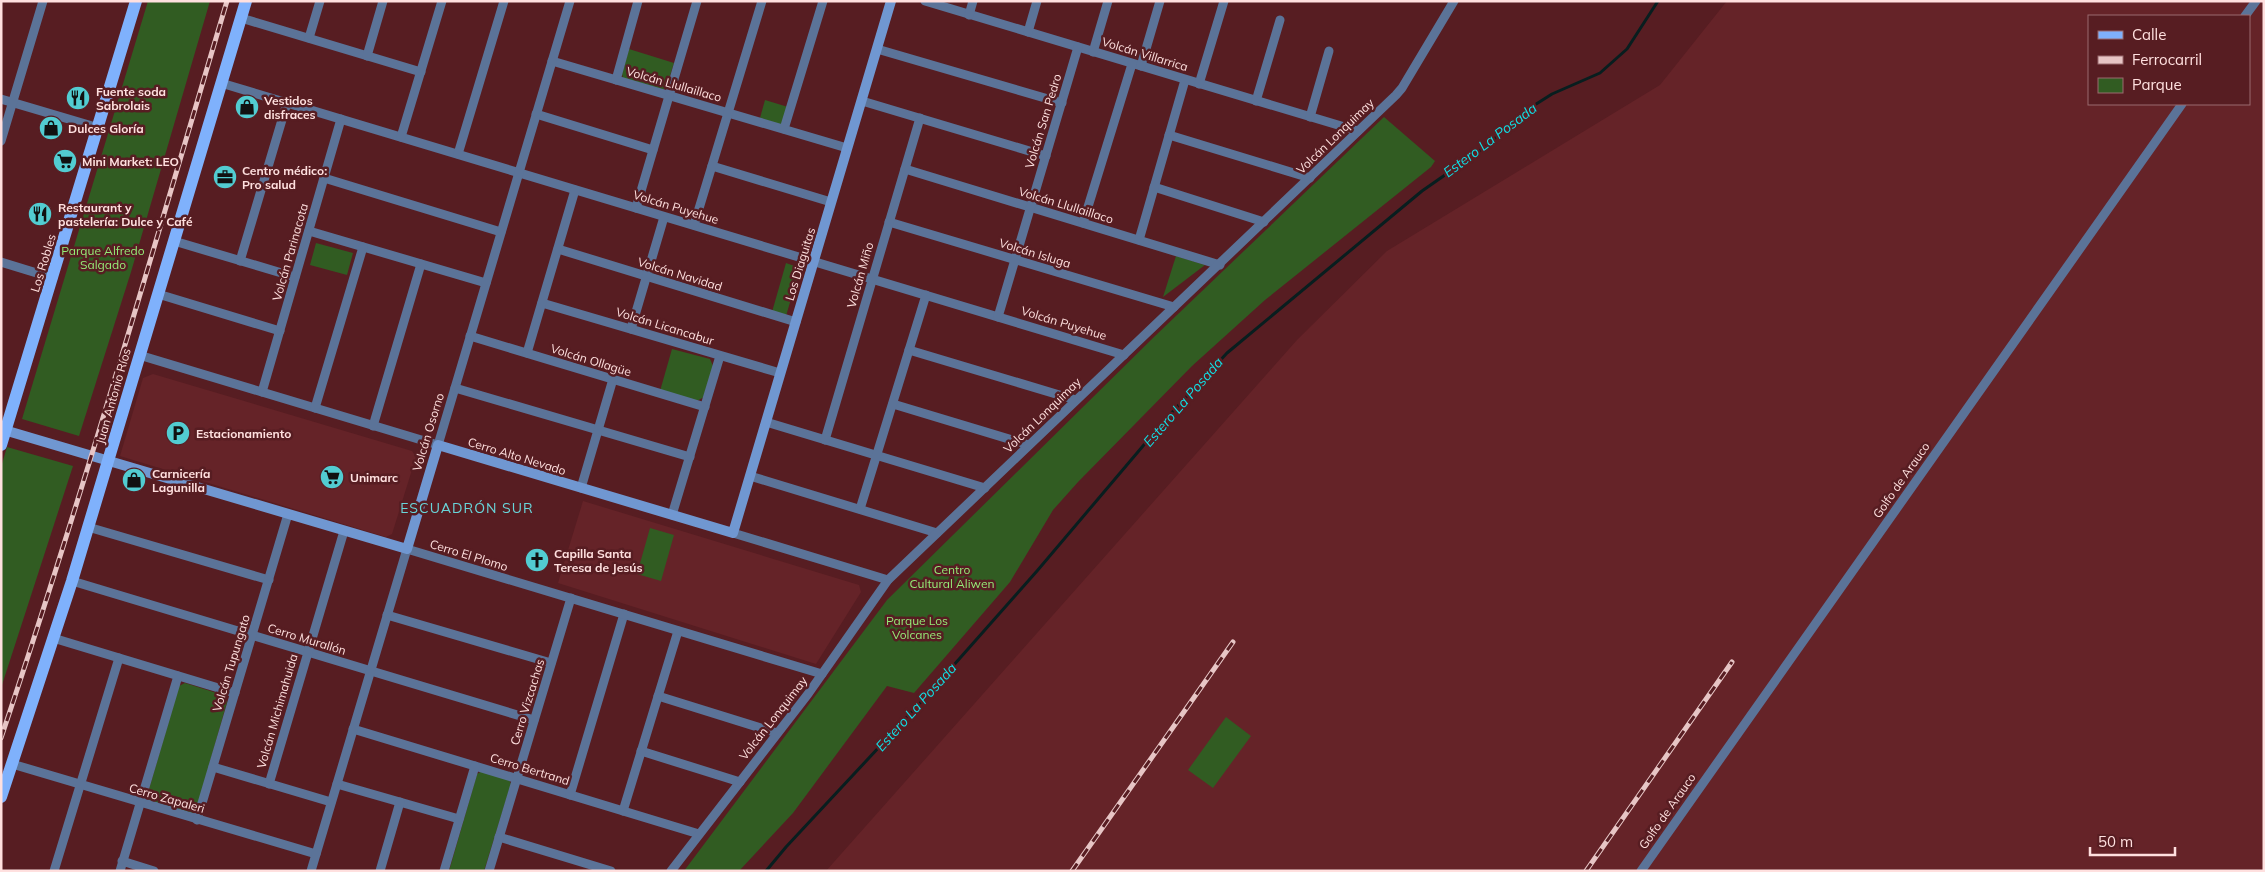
<svg xmlns="http://www.w3.org/2000/svg" width="2265" height="872" viewBox="0 0 2265 872" font-family="Mulish,sans-serif">
<style>
.built{fill:#652328;fill-rule:evenodd}
.green{fill:#315c22}
.lines{fill:none;stroke-linecap:round;stroke-linejoin:round}
.stream{stroke:#081e1f;stroke-width:3}
.street{stroke:#5b7398;stroke-width:9}
.secondary{stroke:#7097d1;stroke-width:10}
.primary{stroke:#7fb1fc;stroke-width:12}
.rail-casing{stroke:#e7c5c5;stroke-width:5}
.rail{stroke:#571d22;stroke-width:3;stroke-dasharray:9;stroke-linecap:butt}
.labels{text-anchor:middle;dominant-baseline:central;stroke-width:5;stroke-linejoin:round;paint-order:stroke}
.street-label{font-size:12px;fill:#ffe0df;stroke:#571d22}
.poi-label{font-size:12px;font-weight:bold;fill:#ffe0df;stroke:#571d22;text-anchor:start}
.park-label{font-size:12px;fill:#95ec78;stroke:#571d22}
.water-label{font-size:14px;font-style:italic;fill:#10dfe5;stroke:#571d22}
.neighbourhood-label{font-size:14px;letter-spacing:1px;fill:#69d5d9;stroke:#571d22}
</style>
<rect width="100%" height="100%" fill="#571d22"/>
<g class="built">
<path d="M 1727,1 L 2264,1 L 2264,871 L 826,871 L 1297,340 L 1387,251 L 1660,85 ZM 2089,16 L 2249,16 L 2249,104 L 2089,104 Z"/>
<polygon points="153,374 412,451 416,457 392,534 386,537 120,456 143,378"/>
<polygon points="583,501 859,585 861,592 816,664 558,583"/>
</g>
<g class="green">
<polygon points="148,1 210,1 131,272 79,436 22,419"/>
<polygon points="629,49 674,63 666,88 662,90 623,78 622,74"/>
<polygon points="765,100 788,107 782,125 760,118"/>
<polygon points="1384,117 1435,161 1431,167 1265,300 1192,366 1078,482 1053,510 1010,582 914,693 887,686 793,813 739,871 684,871 887,600 1154,337"/>
<polygon points="316,243 353,253 347,275 310,265"/>
<polygon points="1176,256 1205,265 1163,297"/>
<polygon points="786,263 800,268 786,316 772,312"/>
<polygon points="672,349 710,359 713,366 704,397 695,402 660,391"/>
<polygon points="7,447 73,466 1,688 1,467"/>
<polygon points="650,528 674,535 661,581 637,574"/>
<polygon points="185,683 223,695 227,702 196,811 191,814 150,802 147,796 179,686"/>
<polygon points="1226,717 1251,736 1213,788 1188,770"/>
<polygon points="482,771 509,780 511,784 484,871 449,871 477,774"/>
</g>
<g class="lines">
<polyline class="stream" points="766,871 786,847 922,701 1037,571 1165,420 1227,353 1422,191 1488,145 1519,115 1552,94 1600,73 1627,49 1658,1"/>
<g class="street">
<polyline points="925,1 1358,131"/>
<polyline points="969,15 973,1"/>
<polyline points="2245,16 2256,1"/>
<polyline points="241,18 421,72"/>
<polyline points="1028,32 1037,1"/>
<polyline points="309,38 320,1"/>
<polyline points="877,49 1062,103"/>
<polyline points="1093,52 1108,1"/>
<polyline points="367,56 383,1"/>
<polyline points="552,61 847,148"/>
<polyline points="1141,66 1160,1"/>
<polyline points="616,80 638,1"/>
<polyline points="221,83 1124,355"/>
<polyline points="1199,84 1224,1"/>
<polyline points="1,99 99,128"/>
<polyline points="862,101 1046,156"/>
<polyline points="1256,101 1280,20"/>
<polyline points="536,114 653,150"/>
<polyline points="1310,117 1329,51"/>
<polyline points="784,129 823,1"/>
<polyline points="1169,135 1310,178"/>
<polyline points="401,137 442,1"/>
<polyline points="1,141 43,1"/>
<polyline points="458,154 504,1"/>
<polyline points="712,166 831,202"/>
<polyline points="905,169 1220,265"/>
<polyline points="324,178 501,232"/>
<polyline points="1154,187 1264,222"/>
<polyline points="636,208 697,1"/>
<polyline points="889,222 1174,307"/>
<polyline points="1083,223 1132,64"/>
<polyline points="694,225 762,1"/>
<polyline points="309,231 486,283"/>
<polyline points="1139,240 1185,80"/>
<polyline points="174,241 295,277"/>
<polyline points="558,249 796,322"/>
<polyline points="240,261 287,103"/>
<polyline points="1,262 53,278"/>
<polyline points="158,294 280,331"/>
<polyline points="542,303 780,373"/>
<polyline points="998,317 1078,47"/>
<polyline points="631,329 664,217"/>
<polyline points="470,336 705,407"/>
<polyline points="909,350 1076,400"/>
<polyline points="527,353 575,190"/>
<polyline points="139,355 438,445 570,1"/>
<polyline points="455,388 690,457"/>
<polyline points="262,392 341,119"/>
<polyline points="893,404 1029,445"/>
<polyline points="315,408 363,247"/>
<polyline points="766,422 985,488"/>
<polyline points="373,426 421,264"/>
<polyline points="825,440 920,118"/>
<polyline points="750,476 937,533"/>
<polyline points="581,488 613,379"/>
<polyline points="860,509 926,295"/>
<polyline points="672,515 720,356"/>
<polyline points="88,527 269,580"/>
<polyline points="733,533 888,580"/>
<polyline points="72,581 534,720"/>
<polyline points="387,615 551,663"/>
<polyline points="53,638 235,693"/>
<polyline points="658,696 777,733"/>
<polyline points="353,729 699,834"/>
<polyline points="641,751 740,782"/>
<polyline points="12,764 316,854"/>
<polyline points="213,767 331,802"/>
<polyline points="269,784 344,531"/>
<polyline points="337,784 459,819"/>
<polyline points="570,795 624,614"/>
<polyline points="623,811 678,631"/>
<polyline points="197,820 288,514"/>
<polyline points="499,837 611,871"/>
<polyline points="122,861 154,871"/>
<polyline points="54,871 119,658"/>
<polyline points="120,871 178,676"/>
<polyline points="311,871 407,549 822,674"/>
<polyline points="380,871 400,802"/>
<polyline points="444,871 475,766"/>
<polyline points="489,871 571,598"/>
<polyline points="671,871 808,694 888,580 1396,95 1402,88 1454,1"/>
<polyline points="1641,871 2182,104"/>
</g>
<polyline class="secondary" points="1,429 407,549 438,445 733,533 891,1"/>
<g class="primary">
<polyline points="1,445 136,1"/>
<polyline points="1,797 72,581 246,1"/>
</g>
<g class="rail-casing">
<g id="rail">
<path d="M 1,738 C 83,494 154,247 227,1"/>
<polyline points="1072,871 1233,642"/>
<polyline points="1586,871 1732,662"/>
</g>
</g>
<use href="#rail" class="rail"/>
</g>
<defs>
<g id="restaurant-disc" transform="scale(1.25)"><circle r="9.5" fill="#52ccd1" stroke="#571d22"/><path d="M-5-6h1v4h1v-4h1v4h1v-4h1v5L-1.5 .5V6h-2V.5L-5-1ZM5-6V6H3V1.5H1.5Q1.5-4 5-6Z" fill="#111"/></g>
<g id="shop-disc" transform="scale(1.25)"><circle r="9.5" fill="#52ccd1" stroke="#571d22"/><path d="M-5-2.5h2.3a2.7 3.5 0 0 1 5.4 0H5L5.5 6h-11ZM-1.5-2.5h3a1.5 2.3 0 0 0-3 0Z" fill="#111"/></g>
<g id="supermarket-disc" transform="scale(1.25)"><circle r="9.5" fill="#52ccd1" stroke="#571d22"/><path d="M-6-5.5h2.5l.6 2H6L4.5 2H-2.5L-4.4-4H-6ZM-1.5 3.2a1.3 1.3 0 1 0 .1 0ZM3 3.2a1.3 1.3 0 1 0 .1 0Z" fill="#111"/></g>
<g id="office-disc" transform="scale(1.25)"><circle r="9.5" fill="#52ccd1" stroke="#571d22"/><path d="M-6-3h4V-5.5h4V-3h4V5H-6ZM-1-4.5V-3h2v-1.5ZM-6 0V1H6V0Z" fill="#111"/></g>
<g id="parking-disc" transform="scale(1.25)"><circle r="9.5" fill="#52ccd1" stroke="#571d22"/><path d="M-3.5-5.5H1a3.5 3.5 0 0 1 0 7H-1V5.5H-3.5ZM-1-3.4V-.6H.8a1.4 1.4 0 0 0 0-2.8Z" fill="#111"/></g>
<g id="church-disc" transform="scale(1.25)"><circle r="9.5" fill="#52ccd1" stroke="#571d22"/><path d="M-1.2-6h2.4v3.5h3.3v2.4h-3.3V6h-2.4V-.1h-3.3v-2.4h3.3Z" fill="#111"/></g>
</defs>
<g fill-rule="evenodd">
<use href="#restaurant-disc" x="78" y="98"/>
<use href="#shop-disc" x="247" y="107"/>
<use href="#shop-disc" x="51" y="128"/>
<use href="#supermarket-disc" x="65" y="161"/>
<use href="#office-disc" x="225" y="177"/>
<use href="#restaurant-disc" x="40" y="214"/>
<use href="#parking-disc" x="178" y="433"/>
<use href="#supermarket-disc" x="332" y="477"/>
<use href="#shop-disc" x="134" y="480"/>
<use href="#church-disc" x="537" y="560"/>
</g>
<g class="labels">
<g class="street-label">
<text transform="translate(1145 54) rotate(17)">Volcán Villarrica</text>
<text transform="translate(674 84) rotate(16)">Volcán Llullaillaco</text>
<text transform="translate(1043 121) rotate(-73)">Volcán San Pedro</text>
<text transform="translate(1335 136) rotate(-44)">Volcán Lonquimay</text>
<text transform="translate(1066 205) rotate(17)">Volcán Llullaillaco</text>
<text transform="translate(676 207) rotate(17)">Volcán Puyehue</text>
<text transform="translate(290 252) rotate(-74)">Volcán Parinacota</text>
<text transform="translate(1035 253) rotate(17)">Volcán Isluga</text>
<text transform="translate(43 263) rotate(-73)">Los Robles</text>
<text transform="translate(800 264) rotate(-73)">Los Diaguitas</text>
<text transform="translate(680 274) rotate(17)">Volcán Navidad</text>
<text transform="translate(860 275) rotate(-74)">Volcán Miño</text>
<text transform="translate(1064 323) rotate(17)">Volcán Puyehue</text>
<text transform="translate(665 326) rotate(17)">Volcán Licancabur</text>
<text transform="translate(591 360) rotate(17)">Volcán Ollagüe</text>
<text transform="translate(113 396) rotate(-74)">Juan Antonio Ríos</text>
<text transform="translate(1042 415) rotate(-44)">Volcán Lonquimay</text>
<text transform="translate(428 432) rotate(-73)">Volcán Osorno</text>
<text transform="translate(517 456) rotate(17)">Cerro Alto Nevado</text>
<text transform="translate(1901 480) rotate(-55)">Golfo de Arauco</text>
<text transform="translate(469 555) rotate(17)">Cerro El Plomo</text>
<text transform="translate(307 639) rotate(17)">Cerro Murallón</text>
<text transform="translate(231 663) rotate(-73)">Volcán Tupungato</text>
<text transform="translate(527 702) rotate(-73)">Cerro Vizcachas</text>
<text transform="translate(277 711) rotate(-74)">Volcán Michimahuida</text>
<text transform="translate(773 718) rotate(-52)">Volcán Lonquimay</text>
<text transform="translate(530 769) rotate(17)">Cerro Bertrand</text>
<text transform="translate(167 798) rotate(16)">Cerro Zapaleri</text>
<text transform="translate(1667 811) rotate(-55)">Golfo de Arauco</text>
</g>
<g class="poi-label">
<text x="96" y="91">Fuente soda<tspan x="96" dy="14">Sabrolais</tspan></text>
<text x="264" y="100">Vestidos<tspan x="264" dy="14">disfraces</tspan></text>
<text x="68" y="128">Dulces Gloría</text>
<text x="82" y="161">Mini Market: LEO</text>
<text x="242" y="170">Centro médico:<tspan x="242" dy="14">Pro salud</tspan></text>
<text x="58" y="207">Restaurant y<tspan x="58" dy="14">pastelería: Dulce y Café</tspan></text>
<text x="196" y="433">Estacionamiento</text>
<text x="152" y="473">Carnicería<tspan x="152" dy="14">Lagunilla</tspan></text>
<text x="350" y="477">Unimarc</text>
<text x="554" y="553">Capilla Santa<tspan x="554" dy="14">Teresa de Jesús</tspan></text>
</g>
<g class="park-label">
<text x="103" y="250">Parque Alfredo<tspan x="103" dy="14">Salgado</tspan></text>
<text x="952" y="569">Centro<tspan x="952" dy="14">Cultural Aliwen</tspan></text>
<text x="917" y="620">Parque Los<tspan x="917" dy="14">Volcanes</tspan></text>
</g>
<g class="water-label">
<text transform="translate(1490 140) rotate(-37)">Estero La Posada</text>
<text transform="translate(1183 402) rotate(-49)">Estero La Posada</text>
<text transform="translate(916 707) rotate(-48)">Estero La Posada</text>
</g>
<g class="neighbourhood-label">
<text x="467" y="508">ESCUADRÓN SUR</text>
</g>
</g>
<rect width="2265" height="872" fill="none" stroke="#ffe0df" stroke-width="5"/>
<rect x="2088" y="15" width="162" height="90" fill="#571d22" stroke="#9a6b6e"/>
<rect x="2098" y="31" width="25" height="8" fill="#7fb1fc" stroke="#9a6b6e"/>
<text x="2132" y="40" font-size="15" fill="#ffe0df">Calle</text>
<rect x="2098" y="56" width="25" height="8" fill="#e7c5c5" stroke="#9a6b6e"/>
<text x="2132" y="65" font-size="15" fill="#ffe0df">Ferrocarril</text>
<rect x="2098" y="78" width="25" height="15" fill="#315c22" stroke="#9a6b6e"/>
<text x="2132" y="90" font-size="15" fill="#ffe0df">Parque</text>
<path d="M2090 847v8h85v-8" fill="none" stroke="#ffe0df" stroke-width="2.5"/>
<text x="2098" y="847" font-size="15" fill="#ffe0df" stroke="#571d22" stroke-width="4" paint-order="stroke">50 m</text>
</svg>
